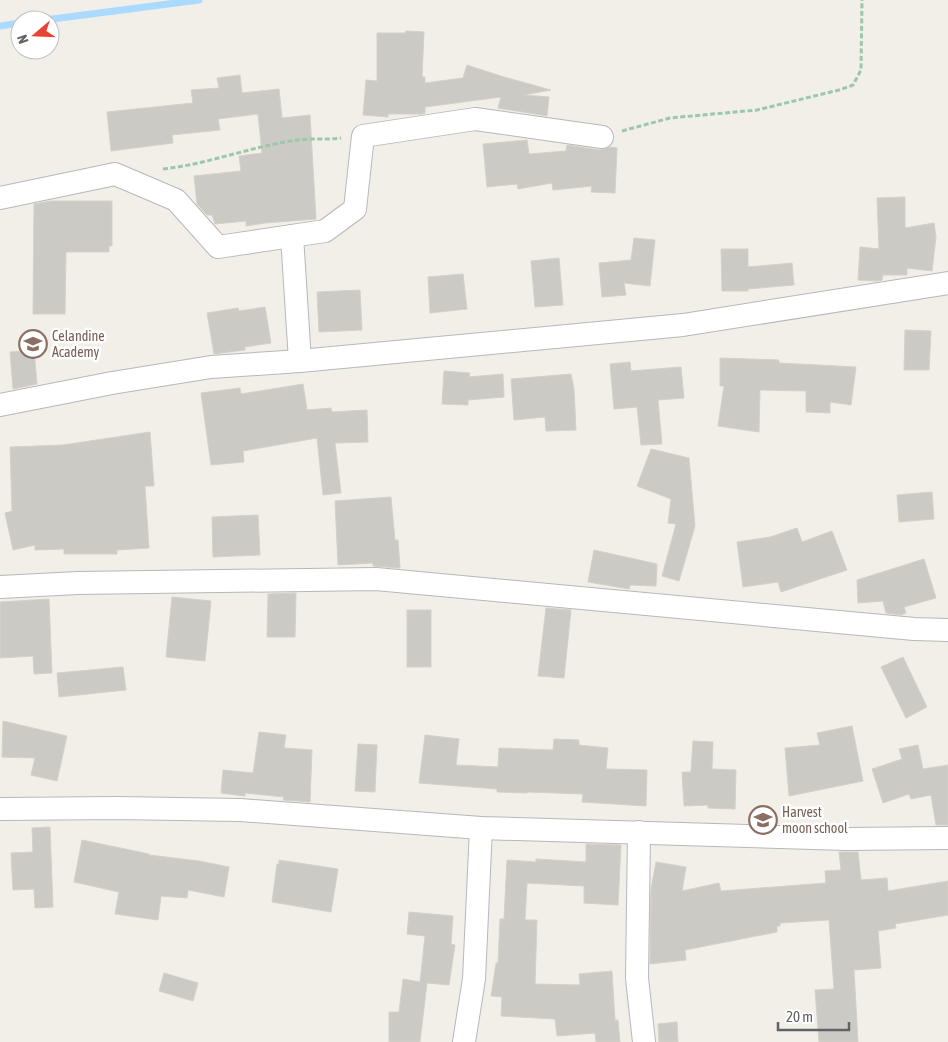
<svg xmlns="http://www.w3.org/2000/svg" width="948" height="1042" font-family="'Asap Condensed',sans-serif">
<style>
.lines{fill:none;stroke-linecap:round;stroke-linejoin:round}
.stream{stroke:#aadaff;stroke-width:7}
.building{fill:#cccac5;stroke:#d6d1c6}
.minor-casing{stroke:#b5b8bc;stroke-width:24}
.path{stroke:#9cc7a9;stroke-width:3;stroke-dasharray:5 2.5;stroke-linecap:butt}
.minor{stroke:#fff;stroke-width:22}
.labels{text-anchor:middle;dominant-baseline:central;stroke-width:5;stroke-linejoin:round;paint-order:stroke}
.education-label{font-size:14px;fill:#785e54;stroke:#fff;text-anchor:start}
</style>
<rect width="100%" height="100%" fill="#f1efe8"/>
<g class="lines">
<g class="stream">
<path d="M45 20 199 0"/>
<path d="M0 26 20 23"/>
</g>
</g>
<g class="building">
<path d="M406 31 424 32 422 77H425V83L463 78 467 65 504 77 551 90 524 95 549 97 547 116 498 108 501 97 425 107V113L423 114H388V117L363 115 366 80 377 81V33H405Z"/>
<path d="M240 75 242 93 279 89 282 118 310 115 316 219 265 223 246 226V221L215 224 212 215H207L197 204 194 176 241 171 239 156 262 153 258 114 218 119 220 130 172 135 173 143 111 151 107 112 193 103 191 90 219 88 217 78Z"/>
<path d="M527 140 529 154 566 151 567 145 600 150 610 147 617 148 615 193 591 192 592 186 553 190 552 183 518 189 517 184 487 187 483 144Z"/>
<path d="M905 197V228L934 223 936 237 932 271 907 268V275H883L882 280 878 281 858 280 860 247 879 249 877 198Z"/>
<path d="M51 201H112V246H109V252H66L65 314H33L34 204Z"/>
<path d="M634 238 655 240 650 286 624 283 626 295 602 297 599 263 631 260Z"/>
<path d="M721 249H748V267L792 263 794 285 748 289V291H722Z"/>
<path d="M559 258 563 305 535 307 531 261Z"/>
<path d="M463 274 467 309 430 313 428 277Z"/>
<path d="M360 290 362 330 319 332 317 292Z"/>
<path d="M265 307 271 343 245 347V350L214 354 207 313 238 308 239 311Z"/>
<path d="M905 330 931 331 929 370H904Z"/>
<path d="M34 350 37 384 13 389 10 352Z"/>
<path d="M720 358 779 360V363L856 367 851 405 830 402V413L806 412V391L760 390 759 432 718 426 724 386H720Z"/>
<path d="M630 362 631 371 681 367 684 398 658 400 662 444 641 445 637 407 614 409 610 364Z"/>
<path d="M444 371 470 373 469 377 503 374 504 397 468 400V405L442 404Z"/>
<path d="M571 374 574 389 576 430 546 431 545 417 514 420 511 379Z"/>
<path d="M303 384 307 410 331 408 332 412 367 410 368 442 335 443 341 493 323 495 317 438 243 451 244 462 211 465 201 393 240 388 241 394Z"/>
<path d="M150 432 154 486H145L149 548 117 550V554H64V549L35 550V545L13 550 5 513 12 511 10 447 63 445Z"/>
<path d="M651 449 689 458 695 526 679 581 662 576 676 524 668 523 671 499 637 486Z"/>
<path d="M932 492 934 519 899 522 897 495Z"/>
<path d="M391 497 395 540H398L400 568 373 566V563L338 565 335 501Z"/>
<path d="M258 515 260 555 213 557 212 517Z"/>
<path d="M797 528 802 542 832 531 847 570 781 592 778 582 743 587 737 542 770 537Z"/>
<path d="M594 550 657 564 656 586 630 585 629 589 588 582Z"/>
<path d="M924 559 936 598 904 607 906 613 901 615 886 613 883 601 858 603 857 580Z"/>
<path d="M296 593 295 637H267L268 594Z"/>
<path d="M172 597 211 601 205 661 166 657Z"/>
<path d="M49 599 52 673 34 674 33 656 0 658V602Z"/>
<path d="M546 608 571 610 564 678 538 676Z"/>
<rect x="407" y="610" width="24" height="57"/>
<path d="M903 657 927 707 906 718 881 667Z"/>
<path d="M123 667 126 690 59 697 57 673Z"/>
<path d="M3 721 67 736 57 781 31 775 35 758 2 757Z"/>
<path d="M852 726 863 781 789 796 785 748 820 745 817 733Z"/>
<path d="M259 732 286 735 284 748 312 750 310 802 283 800 284 797 245 793V796L221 793 223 770 253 773Z"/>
<path d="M425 735 459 739 456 765 498 767 499 748 553 750 554 739 579 740V745L608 748 606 769 647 770 646 806 582 802 583 794 528 792 527 793 497 792V789L419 783Z"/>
<path d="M693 741 713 742 712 769 736 770 735 809 708 808V805L684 806 682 772H691Z"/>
<path d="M358 744 377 745 375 792 355 791Z"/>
<path d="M918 745 923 769 948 765V825H936L931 795 911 799 909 794 883 803 872 769 902 759 899 749Z"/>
<path d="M50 827 53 907 35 908 34 889 13 890 11 853 33 852 32 828Z"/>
<path d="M82 840 149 854V855L199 861 229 867 224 897 188 890 187 898 161 896 158 920 115 914 119 892 74 882Z"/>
<path d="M586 844 621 845 618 905 584 903V886L527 883 525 920H537L535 984 580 985 579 974 612 971 615 1020H618L620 1042H596L595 1033 557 1036 555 1019 501 1016 502 997 491 996 496 963H498L500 919H504L507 860 536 862V859L586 862Z"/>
<path d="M839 852H858L861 880 887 878 888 891 948 881V915L895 924 896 928 878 931 881 968 854 970 858 1042H819L815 990 834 989 829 920 780 923V926H777V932L685 950 686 960 650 964 651 889 656 862 686 867 682 891 719 883 721 891 826 883 825 871 841 870Z"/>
<path d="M279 860 338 869 331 912 272 902 277 864H279Z"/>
<path d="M409 912 453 916 451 944 455 945 449 985 427 983 420 1042H389V1012H399L403 979 420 982 425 936 407 934Z"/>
<path d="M164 973 198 983 193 1001 159 991Z"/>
<path d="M677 1022 678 1042H659L658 1024Z"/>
</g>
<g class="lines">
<defs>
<g id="minor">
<path d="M0 198 115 174 176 200 218 247 325 231 355 209 363 136 475 119 602 137"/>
<path d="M292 236 300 361"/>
<path d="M0 405 112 383 211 367 300 361 683 325 948 283"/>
<path d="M0 587 78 583 376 579 914 629 948 630"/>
<path d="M0 809 117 808 240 810 481 828 847 839 948 838"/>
<path d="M639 832 637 978 644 1042"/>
<path d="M464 1042 474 979 481 828"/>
</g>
</defs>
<use href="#minor" class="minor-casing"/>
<g class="path">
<path d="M622 131 670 118 757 110 839 90 853 85 861 70 862 0"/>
<path d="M163 169C209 164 252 146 298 140 312 138 327 140 341 138"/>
</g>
<use href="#minor" class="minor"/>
</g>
<defs>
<symbol id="school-ring" viewBox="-11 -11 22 22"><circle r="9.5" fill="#fff" stroke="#8d6e63" stroke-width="1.5"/><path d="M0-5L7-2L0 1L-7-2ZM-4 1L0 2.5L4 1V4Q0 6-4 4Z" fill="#8d6e63"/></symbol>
</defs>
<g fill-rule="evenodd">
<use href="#school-ring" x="17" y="328" width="32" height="32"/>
<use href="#school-ring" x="747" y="804" width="32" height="32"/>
</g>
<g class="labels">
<g class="education-label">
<text x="52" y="336">Celandine<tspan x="52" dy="16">Academy</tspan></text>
<text x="782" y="812">Harvest<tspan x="782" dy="16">moon school</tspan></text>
</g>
</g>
<g transform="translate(35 35) rotate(251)"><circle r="24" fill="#ffffff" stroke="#bfc1c3"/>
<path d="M0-4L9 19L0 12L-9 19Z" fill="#ea4335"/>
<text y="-8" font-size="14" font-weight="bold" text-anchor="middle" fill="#5f6368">N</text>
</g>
<path d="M778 1022v8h71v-8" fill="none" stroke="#5f6368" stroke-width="2.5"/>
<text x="786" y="1022" font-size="15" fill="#5f6368" stroke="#ffffff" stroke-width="4" paint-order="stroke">20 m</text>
</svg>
